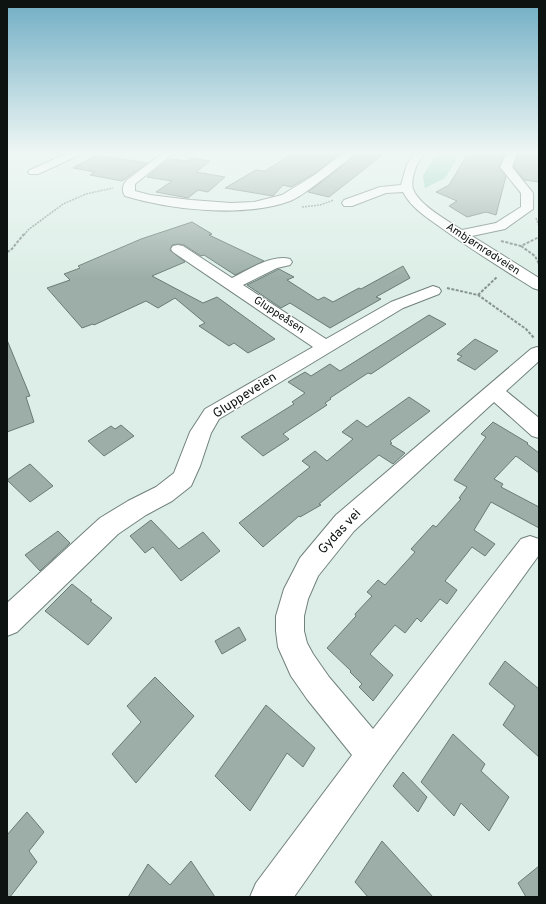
<svg xmlns="http://www.w3.org/2000/svg" width="546" height="904" font-family="Overpass,sans-serif">
<style>
.green{fill:#90d2bd}
.building{fill:#9daea8;stroke:#6a7b75}
.lines{fill:none;stroke-linecap:round;stroke-linejoin:round}
.minor-casing{stroke:#71817b;stroke-width:2}
.path-far1{stroke:#86938f;stroke-width:1.5;stroke-dasharray:2 1;stroke-linecap:butt}
.path{stroke:#86938f;stroke-width:2;stroke-dasharray:3 1.5;stroke-linecap:butt}
.minor{fill:#fff;fill-rule:evenodd}
.labels{text-anchor:middle;dominant-baseline:central;stroke-width:3;stroke-linejoin:round;paint-order:stroke}
.far-street-label{font-size:11px;fill:#0d1311;stroke:#fff}
.street-label{font-size:13px;fill:#0d1311;stroke:#fff}
</style>
<rect width="100%" height="100%" fill="#dceee7"/>
<path class="green" d="M437 152H461L445 178 425 188 423 176Z"/>
<g class="building">
<path d="M295 152H342L315 173 291 187 283 185 273 196 225 188 256 170 265 171Z"/>
<path d="M356 152H386L329 197 308 192 348 162Z"/>
<path d="M469 152H506L499 166 506 176 496 215 486 212 467 217 449 206 457 201 436 192 449 185Z"/>
<path d="M519 152H539V182L524 180 514 167Z"/>
<path d="M97 155 147 163 122 181 90 175 95 172 73 168Z"/>
<path d="M191 158 210 161 196 172 225 177 208 192 198 190 188 198 156 192 172 181 147 177 170 159 187 161Z"/>
<path d="M192 222 212 234 209 235 264 261 235 275 204 255 201 256 184 245 178 244 172 245 170 250 185 262 152 276 203 303 217 297 275 339 248 353 234 343 229 346 199 326 205 323 175 298 158 308 146 301 94 325 93 324 82 328 47 288 70 280 64 274 80 268 78 266 141 239Z"/>
<path d="M403 266 410 278 376 297 381 299 330 328 290 303 281 308 247 285 279 269 294 277 287 280 318 300 324 297 333 302 359 288 361 289Z"/>
<path d="M429 315 446 324 371 374 368 373 330 398 331 399 325 403 327 405 283 434 289 439 263 456 241 437 294 404 292 402 305 393 288 382 305 372 311 376 330 364 340 371Z"/>
<path d="M475 339 498 351 475 370 457 360 462 356 457 354Z"/>
<path d="M7 340 30 396 26 397 34 422 7 432Z"/>
<path d="M409 397 430 411 390 441 392 443 390 444 405 453 393 464 379 455 319 504 321 505 300 517 299 516 263 547 239 523 310 467 302 461 315 451 327 461 353 439 342 432 357 420 367 427Z"/>
<path d="M493 422 528 443 527 444 539 453V473L516 456 494 479 503 484 501 487 539 507V528L491 502 474 530 495 544 485 556 472 547 445 581 457 590 447 604 440 599 421 622 417 618 405 633 395 625 370 654 393 675 373 701 359 687 362 684 350 672 351 671 327 648 356 616 355 614 372 596 367 592 378 580 385 585 415 552 411 549 433 525 436 527 461 499 459 498 467 487 454 480 486 437 481 434Z"/>
<path d="M121 425 134 436 104 456 88 441 111 426 115 429Z"/>
<path d="M30 464 53 486 30 502 7 480Z"/>
<path d="M151 520 179 549 203 532 220 551 181 581 153 547 145 553 130 536Z"/>
<path d="M58 531 70 543 40 571 25 555Z"/>
<path d="M72 584 92 600 90 601 112 618 88 645 45 611Z"/>
<path d="M239 627 246 640 222 654 215 641Z"/>
<path d="M505 661 539 689V757L503 725 515 706 489 684Z"/>
<path d="M155 677 194 716 136 783 112 754 141 722 127 706Z"/>
<path d="M266 705 315 748 303 767 287 753 250 811 215 776Z"/>
<path d="M453 734 485 764 481 771 509 797 489 831 461 803 454 816 421 782Z"/>
<path d="M403 772 427 797 418 812 393 786Z"/>
<path d="M27 812 44 832 29 851 37 862 10 897H7V835Z"/>
<path d="M382 841 433 897H368L355 882Z"/>
<path d="M191 861 215 897H128L148 864 170 885Z"/>
<path d="M539 866V897H526L518 883Z"/>
</g>
<g class="lines">
<defs>
<g id="minor">
<path d="M70 152H83L82 154 38 174H30L28 172 30 170Z"/>
<path d="M164 152H175L135 184V191L150 195 191 200 231 203 254 202 282 195 316 174 344 152H355C349 160 338 167 330 174 320 181 301 197 290 201 244 218 171 210 125 196 121 190 123 184 127 180Z"/>
<path d="M416 152H426C423 156 419 160 417 165 414 171 411 182 413 189 419 205 448 221 462 230L496 223 521 207V193L500 167 508 152H518L512 167 533 193V209L505 229 472 236 539 278V290L533 288C503 269 472 250 443 229 428 218 412 209 403 192L386 193 352 206H344L342 203 344 200 380 187 401 185 407 164Z"/>
<path d="M178 245 183 246 232 278C248 270 272 254 290 259L292 262 290 265 277 268 243 285 326 339 391 302 433 286 439 288 441 291 439 294 403 308 219 419 211 433 200 466 191 486 172 501 146 515 118 534 17 632 7 636V603L100 518 128 501 156 487 174 473 190 432 205 409 313 347 173 252 171 249 173 246Z"/>
<path d="M537 347 539 348V361L506 391 539 418V438L532 436 494 402 354 531 318 576 308 599 304 616V631L307 643 313 654 329 677 373 729 521 539 530 536 539 539V555L385 767 294 897H250L256 883 352 755 307 699 291 676 278 647 276 631V616L284 589 300 558 336 515 531 349Z"/>
</g>
</defs>
<use href="#minor" class="minor-casing"/>
<g class="path-far1">
<path d="M302 207 320 205 334 200"/>
<path d="M536 218 539 226"/>
<path d="M24 235 28 230 63 204 86 194 113 188"/>
</g>
<g class="path">
<path d="M501 241 521 246 539 237V235"/>
<path d="M521 246 535 256 539 264"/>
<path d="M7 252 11 250 24 234"/>
<path d="M447 288 478 295 526 329 534 338"/>
<path d="M478 295 497 277"/>
</g>
<use href="#minor" class="minor"/>
</g>
<linearGradient id="sky" x2="0" y2="1"><stop stop-color="#71aec5"/><stop offset="0.55" stop-color="#eff7f4"/><stop offset="1" stop-color="#eff7f4" stop-opacity="0"/></linearGradient>
<rect width="546" height="278" fill="url(#sky)"/>
<g class="labels">
<g class="far-street-label">
<text transform="translate(483 249) rotate(33)">Ambjørnrødveien</text>
<text transform="translate(279 315) rotate(33)">Gluppeåsen</text>
</g>
<g class="street-label">
<text transform="translate(245 396) rotate(-33)">Gluppeveien</text>
<text transform="translate(340 532) rotate(-47)">Gydas vei</text>
</g>
</g>
<rect width="546" height="904" fill="none" stroke="#0d1311" stroke-width="16"/>
</svg>
